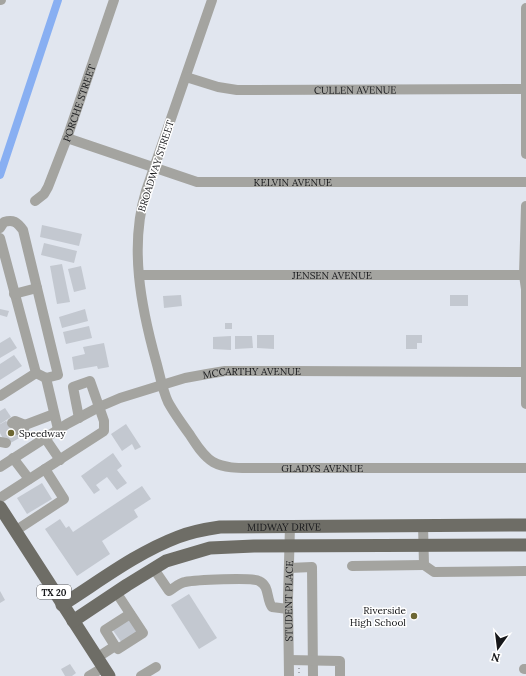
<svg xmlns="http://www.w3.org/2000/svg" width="526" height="676" font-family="Lora,serif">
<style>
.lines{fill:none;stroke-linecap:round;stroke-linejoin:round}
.canal{stroke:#88aff2;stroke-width:8}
.building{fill:#c3c8d0}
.minor-tunnel{stroke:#c3c7cf;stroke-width:10;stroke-dasharray:10 5;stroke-linecap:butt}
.path{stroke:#92959c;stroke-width:1.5;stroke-dasharray:1 3;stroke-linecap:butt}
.minor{stroke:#a4a4a0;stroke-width:10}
.major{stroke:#6e6d66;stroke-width:13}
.poi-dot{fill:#6d6733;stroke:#fff;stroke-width:1.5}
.labels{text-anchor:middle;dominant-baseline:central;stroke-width:3;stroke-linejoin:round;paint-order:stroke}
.shield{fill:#fff;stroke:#5c5d5f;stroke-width:1}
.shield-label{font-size:9px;font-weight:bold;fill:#16171a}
.street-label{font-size:10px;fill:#16171a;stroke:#fff}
.poi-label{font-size:10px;fill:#16171a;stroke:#fff;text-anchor:start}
</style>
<rect width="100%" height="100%" fill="#e1e6ef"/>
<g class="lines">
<path class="canal" d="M0 175 58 0"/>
</g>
<g class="building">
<path d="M42 225 82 234 79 246 40 237Z"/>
<path d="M44 243 77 251 74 263 41 255Z"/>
<path d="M62 264 70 302 57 304 50 266Z"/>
<path d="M81 266 86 289 74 292 68 269Z"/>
<path d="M181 295 182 306 164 308 163 296Z"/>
<rect x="450" y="295" width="18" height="11"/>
<path d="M0 309 9 311 7 317 0 315Z"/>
<path d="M85 309 88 321 62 328 59 317Z"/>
<rect x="225" y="323" width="7" height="6"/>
<path d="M89 326 92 338 66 344 63 332Z"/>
<path d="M257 335H274V349L257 348Z"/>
<path d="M406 335H422V343H417V349H406Z"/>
<path d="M231 336V350L213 349V337Z"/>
<path d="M235 336H252L253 348 235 349Z"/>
<path d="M10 337 17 348 0 358V343Z"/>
<path d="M104 343 109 367 98 369 97 366 74 370 72 357 85 354 83 347Z"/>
<path d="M14 355 22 366 0 380V364Z"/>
<path d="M5 408 11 417 0 424V411Z"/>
<path d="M11 421 21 437 7 445 0 433V428Z"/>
<path d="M126 424 141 447 135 450 132 444 122 451 111 434Z"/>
<path d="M113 453 122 466 117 470 127 483 117 490 107 477 96 485 100 490 94 494 81 476Z"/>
<path d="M42 483 52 499 27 514 17 498Z"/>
<path d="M142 486 151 499 134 510 138 517 102 541 110 554 77 576 45 529 60 519 66 528 69 526 73 532Z"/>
<path d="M0 591 5 600 0 603Z"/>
<path d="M189 594 217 638 199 649 171 605Z"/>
<path d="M129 619 138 633 122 643 112 629Z"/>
<path d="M70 664 76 673 72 676H65L61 669Z"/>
</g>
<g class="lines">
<g class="minor-tunnel">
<path d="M0 430 12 423"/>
<path d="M3 438 17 430"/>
</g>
<path class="path" d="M299 668V676"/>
<g class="minor">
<path d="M0 0H1"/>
<path id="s1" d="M212 0 146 191C129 246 141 307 156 361 160 375 162 389 168 402 174 413 182 424 190 435 196 444 203 456 213 462 226 469 241 468 255 468H526"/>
<path d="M526 8V154"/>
<path id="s2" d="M186 77 218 87 237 90 526 89"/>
<path id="s3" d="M67 138 197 182H526"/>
<path id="s4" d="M35 201 44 194 48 187 67 138 114 0"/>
<path d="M526 206 524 275 526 289V404"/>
<path d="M0 228 4 222C13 219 17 222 23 230L58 375 46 378 36 373 0 238"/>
<path id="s5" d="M139 275H526"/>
<path d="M14 294 37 288"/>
<path d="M46 378 58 429"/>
<path d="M0 396 36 373"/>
<path d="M12 423 15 421 25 425 24 429"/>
<path d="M17 430 25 425 54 414"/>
<path d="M45 438 60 460"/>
<path d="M0 442 6 443"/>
<path d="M13 458 29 479"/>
<path id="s6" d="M0 467 67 424 99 407 120 398 162 385 185 378 207 374 225 371H290L526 372"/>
<path d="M45 469 104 431V421L90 381 73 387 79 418"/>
<path d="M0 498 45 469 64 499 15 531"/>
<path d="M423 525 424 565 434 572 526 571"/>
<path d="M352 566 424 565"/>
<path d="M289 568 312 567 313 676"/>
<path d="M154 569 169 591C174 588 179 583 185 582 195 580 252 577 259 581 270 586 266 599 272 607L288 609"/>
<path d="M115 646 118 649 143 633 116 592"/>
<path d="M98 657 115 646 105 630 130 614"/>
<path d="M289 660 340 661V676"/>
<path d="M524 669H526"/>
<path d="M89 676 104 667"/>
<path d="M141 676 156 667"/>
<path id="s7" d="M289 676 288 599 290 526"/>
</g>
<g class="major">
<path d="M0 507 109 676"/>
<path id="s8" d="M62 605C100 581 136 553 178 537 191 532 206 529 220 527L526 525"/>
<path d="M73 621 127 585 166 561 210 548 254 546 526 545"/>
</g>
</g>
<g class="poi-dot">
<circle cx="11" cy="433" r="4"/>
<circle cx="414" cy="616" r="4"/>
</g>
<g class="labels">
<rect class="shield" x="37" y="585" width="34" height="14" rx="3"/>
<g class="shield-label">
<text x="54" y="592">TX 20</text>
</g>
<g class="street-label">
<text stroke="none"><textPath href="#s2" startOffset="171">CULLEN AVENUE</textPath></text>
<text stroke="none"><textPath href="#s4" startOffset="109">PORCHE STREET</textPath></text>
<text transform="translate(156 166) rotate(-72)">BROADWAY STREET</text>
<text stroke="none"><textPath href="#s3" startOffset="233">KELVIN AVENUE</textPath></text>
<text stroke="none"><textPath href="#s5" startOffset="193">JENSEN AVENUE</textPath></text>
<text stroke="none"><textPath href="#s6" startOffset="274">MCCARTHY AVENUE</textPath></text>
<text stroke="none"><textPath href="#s1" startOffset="603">GLADYS AVENUE</textPath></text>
<text stroke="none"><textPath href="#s8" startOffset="242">MIDWAY DRIVE</textPath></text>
<text stroke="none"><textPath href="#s7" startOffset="75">STUDENT PLACE</textPath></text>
</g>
<g class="poi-label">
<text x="19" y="433">Speedway</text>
<text x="406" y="610" text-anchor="end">Riverside<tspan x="406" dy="12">High School</tspan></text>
</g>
</g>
<g transform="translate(498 648) rotate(194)" stroke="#ffffff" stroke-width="3" paint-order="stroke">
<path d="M0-3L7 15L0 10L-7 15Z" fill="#16171a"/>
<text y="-6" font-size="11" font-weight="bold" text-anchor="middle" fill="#16171a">N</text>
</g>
</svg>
